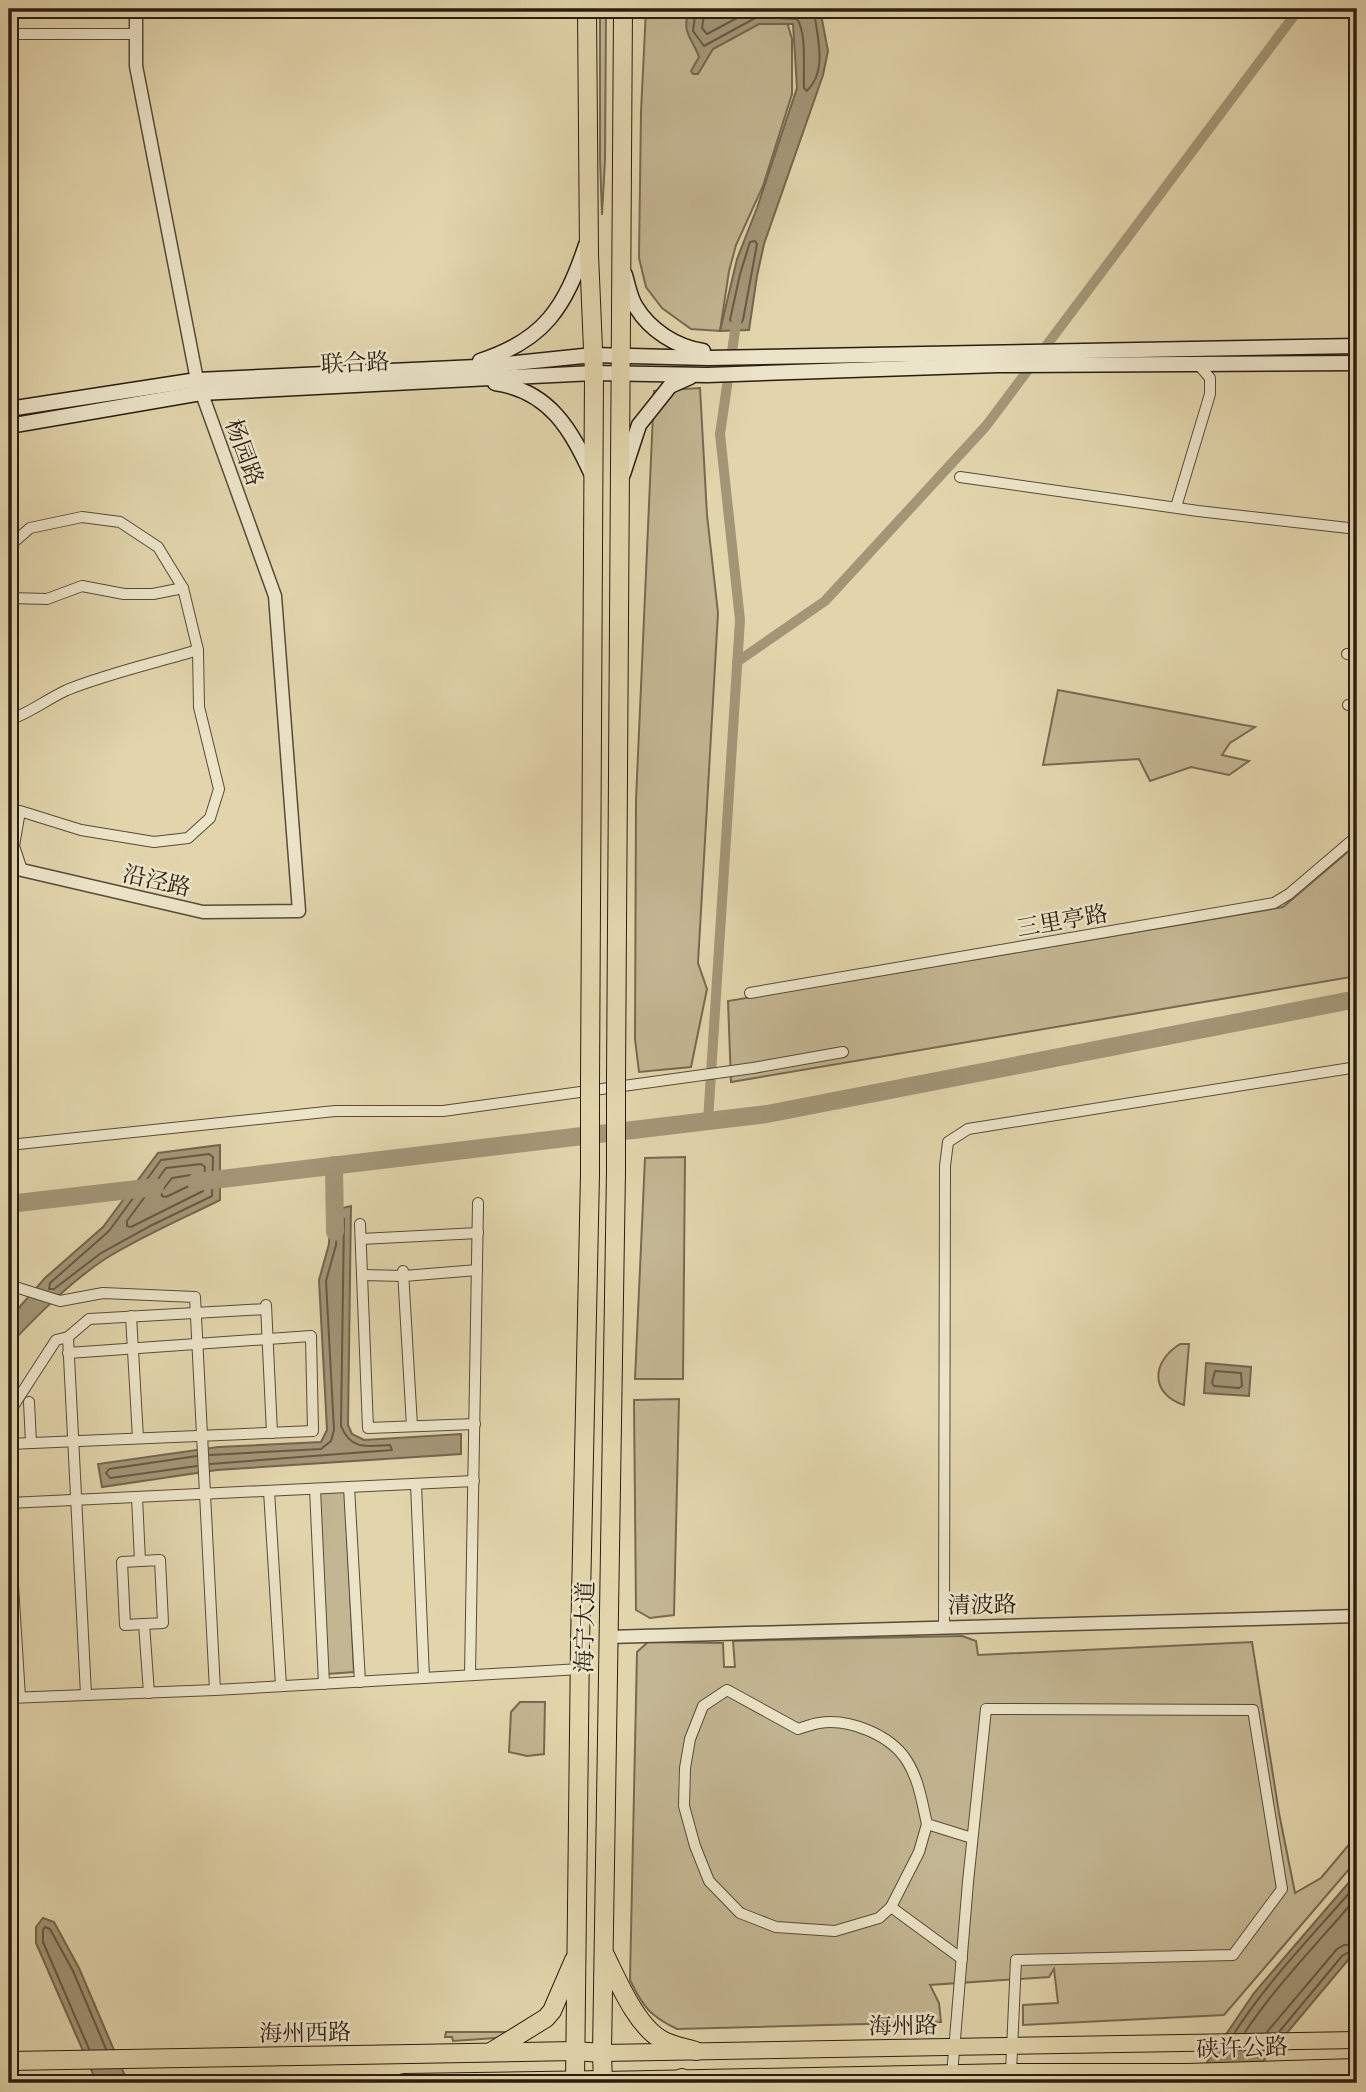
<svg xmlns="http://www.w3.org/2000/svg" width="1366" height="2092" font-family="'Gentium Book Plus','Noto Serif SC',serif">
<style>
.green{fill:#c3b692;stroke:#766a52;stroke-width:2}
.water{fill:#a39677;stroke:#73664e;stroke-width:2}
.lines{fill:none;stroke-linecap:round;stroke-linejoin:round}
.shore{stroke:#665a44;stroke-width:2}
.canal{stroke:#a39677;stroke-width:10}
.river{stroke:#a39677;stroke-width:18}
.minor-casing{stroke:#584b38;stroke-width:12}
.tertiary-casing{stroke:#584b38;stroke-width:15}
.secondary-casing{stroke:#2a1d11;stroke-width:17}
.primary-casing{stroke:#2a1d11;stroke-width:18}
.trunk-casing{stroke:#2a1d11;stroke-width:20}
.minor{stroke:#ece4c9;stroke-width:10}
.tertiary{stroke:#ece4c9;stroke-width:12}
.secondary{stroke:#ece4c9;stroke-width:14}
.primary{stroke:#e2d5ac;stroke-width:16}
.trunk{stroke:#e2d5ac;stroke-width:18}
.trunk-bridge-casing{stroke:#2a1d11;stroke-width:20;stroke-linecap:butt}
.trunk-bridge{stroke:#e2d5ac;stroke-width:18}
.labels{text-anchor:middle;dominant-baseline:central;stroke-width:5;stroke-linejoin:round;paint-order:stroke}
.street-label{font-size:23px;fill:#2a1d11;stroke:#ece4c9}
</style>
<rect width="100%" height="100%" fill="#e2d5ac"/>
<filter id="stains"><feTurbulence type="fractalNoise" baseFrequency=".00286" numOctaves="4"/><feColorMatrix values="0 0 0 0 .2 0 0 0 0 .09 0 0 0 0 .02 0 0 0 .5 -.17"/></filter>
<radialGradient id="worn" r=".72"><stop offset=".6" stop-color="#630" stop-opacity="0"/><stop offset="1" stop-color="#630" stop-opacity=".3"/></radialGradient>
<g class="green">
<path d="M600 9H606L605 160 602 215 600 159Z"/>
<path d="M646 9H783L792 39V94L763 186 736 245 729 271 720 331 691 329 662 308 646 287 639 258 641 112Z"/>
<path d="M700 388 707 515 718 613 698 963 707 989 691 1067 639 1072 635 1039 636 800 654 391Z"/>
<path d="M1058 690 1255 727 1230 743 1222 755 1249 761 1229 775 1191 767 1150 781 1139 759 1043 765Z"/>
<path d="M1357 844V976L731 1082 728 1001 1283 907Z"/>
<path d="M685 1157 683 1379H635L645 1158Z"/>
<path d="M1180 1344H1189L1184 1405C1150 1394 1151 1362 1180 1344Z"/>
<path d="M679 1399 674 1615 650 1618 636 1610 634 1400Z"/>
<path d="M318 1492H345L354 1672 327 1674Z"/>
<path d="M962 1636 976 1641 978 1655 1252 1642 1279 1813 1295 1893 1321 1878 1357 1835V1860L1224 2015 1023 2025V2005L1058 2003 1054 1969 1049 1977 930 1985 939 2003 941 2022 677 2029C650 2016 643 2007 630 1980L637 1652 648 1642 723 1643 724 1667H735L733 1641Z"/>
<path d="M520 1702H545L544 1754 527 1756 509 1752 511 1712Z"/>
<path d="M446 2032H510V2037L453 2041 452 2037H445Z"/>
</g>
<g class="water">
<path d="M690 9H820L828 51 823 75 764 244 757 276 749 330 720 331 737 259 757 208 797 88 793 24H759L713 49 698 74H693L691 71 699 57C692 37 680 32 690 9Z"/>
<path d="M220 1145V1200C182 1219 142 1236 105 1259 69 1283 39 1314 9 1345V1319L45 1278 103 1227 158 1153Z"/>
<path d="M351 1206 348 1425 352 1434 364 1440 461 1434V1454L217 1470 102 1487 98 1464 218 1447 321 1442 327 1430 319 1280 329 1244 330 1211Z"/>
<path d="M1206 1363 1251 1367 1249 1396 1204 1393Z"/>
<path d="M1357 1873V1960H1348L1245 2083H1193L1254 1993Z"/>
<path d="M43 1918 54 1922 79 1968 128 2083H97L36 1943V1927Z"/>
</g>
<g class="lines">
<g class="shore">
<path d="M696 9 693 31 704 46 757 17 797 19C807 33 803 70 804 88L807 91C829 69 816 35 814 9"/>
<path d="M705 9 702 28 707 34 754 9"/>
<path d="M755 241 757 244 743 320 741 323H733L730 320 740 274 750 242Z"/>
<path d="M209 1154 213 1157 212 1196 148 1227 101 1253 54 1289H49L50 1283 109 1231 161 1160Z"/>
<path d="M201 1164 205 1167 203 1191 131 1227 127 1226V1221L166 1168Z"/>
<path d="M191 1175 194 1178 193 1184 166 1197 162 1196 161 1192 172 1178Z"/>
<path d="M1215 1371 1241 1373 1242 1386 1239 1388 1214 1386 1212 1383Z"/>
<path d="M210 1455 321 1449 331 1441 334 1430 326 1281 336 1245 337 1218 342 1216 344 1219 341 1426C351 1451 368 1446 390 1445L392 1450 210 1464"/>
<path d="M197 1456 109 1469 106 1473 110 1478 197 1466"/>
<path d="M1235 2032C1270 1978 1315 1933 1357 1884"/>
<path d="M1245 2032C1278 1983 1319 1942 1357 1897"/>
<path d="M1267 2032 1337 1949 1344 1945 1357 1944"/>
<path d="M1279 2032 1342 1956 1347 1953H1357"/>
<path d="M89 2049 43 1942V1930L45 1927 50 1929 73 1971 106 2049"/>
</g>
<g class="canal">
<path d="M737 662 825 601 986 426 1299 9"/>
<path d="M708 1121 740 620 720 434 737 317"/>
</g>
<g class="river">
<path d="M334 1165 335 1232"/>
<path d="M196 1182 767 1114 1357 999"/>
<path d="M9 1204 155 1187"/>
</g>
<defs>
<g id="minor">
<path d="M9 34H136"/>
<path d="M960 477 1198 511 1357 529"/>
<path d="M1176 507 1210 394V378L1197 363"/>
<path d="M9 540 14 542 30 528 82 517 120 522 158 547 183 588"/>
<path d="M9 598 47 599 82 586 124 594H153L183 588 198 650 199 707 219 789 210 818 188 838 154 842 81 830 20 811 14 846 22 870"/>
<path d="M1347 654 1357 655"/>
<path d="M1348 705 1357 706"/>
<path d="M9 720C30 713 47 699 67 690 109 673 155 663 198 650"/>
<path d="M750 993 1274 903 1289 894 1357 836"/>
<path d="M9 1145 335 1111H443L753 1068 843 1052"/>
<path d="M360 1224 368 1428 475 1424"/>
<path d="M361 1239 478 1233"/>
<path d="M403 1271 412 1426"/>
<path d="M362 1275 404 1276 477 1270"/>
<path d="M9 1285 60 1301 103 1293 195 1297 215 1690"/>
<path d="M266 1305 272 1433"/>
<path d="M131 1316 138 1438"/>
<path d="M68 1337 86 1695"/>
<path d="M29 1402 31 1443"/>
<path d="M9 1417 10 1411 56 1340 68 1337 89 1319 266 1309"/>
<path d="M9 1444 313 1431 311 1336 68 1353"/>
<path d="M416 1484 424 1678"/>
<path d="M349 1487 360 1682"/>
<path d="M315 1489 324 1684"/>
<path d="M269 1491 281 1686"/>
<path d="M137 1497 140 1561"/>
<path d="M9 1503 474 1481"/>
<path d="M9 1522 20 1697"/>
<path d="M160 1560 163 1623 125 1625 122 1562Z"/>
<path d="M144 1624 149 1693"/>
<path d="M944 1626 945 1166 948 1142 968 1129 1357 1067"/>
<path d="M470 1675 478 1203"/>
<path d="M9 1698 215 1690 580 1669"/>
<path d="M891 1907 919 1852 927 1824"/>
<path d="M962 1959 891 1907 879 1918 835 1931 776 1927 740 1913 709 1881 695 1846 684 1806 685 1768 690 1739 703 1706 727 1690 798 1729C805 1727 812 1724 819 1723 849 1718 891 1735 907 1761 919 1780 922 1802 927 1824L972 1838"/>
<path d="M952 2075 968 1882 986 1709 1253 1710 1282 1889 1233 1955 1016 1960 1011 2072"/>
</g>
<g id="tertiary">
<path d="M9 867 203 912 299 911 275 596 197 380 136 66V9"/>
<path d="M608 1637 1357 1616"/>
</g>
<g id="secondary">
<path d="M625 275C628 285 630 298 636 307 650 330 676 347 703 351"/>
<path d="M480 361C545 340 565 307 586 245"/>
<path d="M495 383C550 391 571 430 592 475"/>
<path d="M9 409 197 380 477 367 593 355 708 358 1357 346"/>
<path d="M9 426 201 393 471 379 594 373 707 375 998 365 1357 363"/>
<path d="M623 474 639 425 670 386 690 377"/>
</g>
<g id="primary">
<path d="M602 2053 1357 2040"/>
<path d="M603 2080 1011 2072H1186L1357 2067"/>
</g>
<g id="trunk">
<path d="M587 9 589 254 594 373 590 1082"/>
<path d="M616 1080 623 9"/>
<path d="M605 1955C618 1981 637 2028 664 2041 674 2046 686 2048 696 2051"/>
<path d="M491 2052 546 2018 552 2011 574 1960"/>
<path d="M9 2061 575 2051 602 2053"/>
<path d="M404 2083 603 2080"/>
<path d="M575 2083 580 1644 590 1174"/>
<path d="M603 2083 602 2053 616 1171"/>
<path d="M671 2083 682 2078"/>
</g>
</defs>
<use href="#minor" class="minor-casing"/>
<use href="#tertiary" class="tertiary-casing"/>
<use href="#secondary" class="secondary-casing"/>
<use href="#primary" class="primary-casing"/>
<use href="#trunk" class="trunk-casing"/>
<use href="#minor" class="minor"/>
<use href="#tertiary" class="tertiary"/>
<use href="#secondary" class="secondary"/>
<use href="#primary" class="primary"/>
<use href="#trunk" class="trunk"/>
<defs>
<g id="trunk-bridge">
<path d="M616 1171V1080"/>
<path d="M590 1174V1082"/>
</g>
</defs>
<use href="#trunk-bridge" class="trunk-bridge-casing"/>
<use href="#trunk-bridge" class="trunk-bridge"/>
</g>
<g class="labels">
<g class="street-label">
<text transform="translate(355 362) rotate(-3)">联合路</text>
<text transform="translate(245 452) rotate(70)">杨园路</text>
<text transform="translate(157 880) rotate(13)">沿泾路</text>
<text transform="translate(1062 920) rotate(-10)">三里亭路</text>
<text transform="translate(982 1604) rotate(-1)">清波路</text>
<text transform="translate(584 1627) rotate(-89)">海宁大道</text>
<text transform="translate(903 2025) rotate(-1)">海州路</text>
<text transform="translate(305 2032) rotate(-1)">海州西路</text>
<text transform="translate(1242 2047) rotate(-2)">硖许公路</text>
</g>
</g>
<rect width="1366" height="2092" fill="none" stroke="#e2d5ac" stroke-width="35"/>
<rect x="10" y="10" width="1345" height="2071" fill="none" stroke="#2a1d11" stroke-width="3.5"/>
<rect x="18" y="18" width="1331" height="2057" fill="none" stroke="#2a1d11" stroke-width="2"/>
<rect width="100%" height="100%" filter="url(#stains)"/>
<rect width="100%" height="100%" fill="url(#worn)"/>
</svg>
